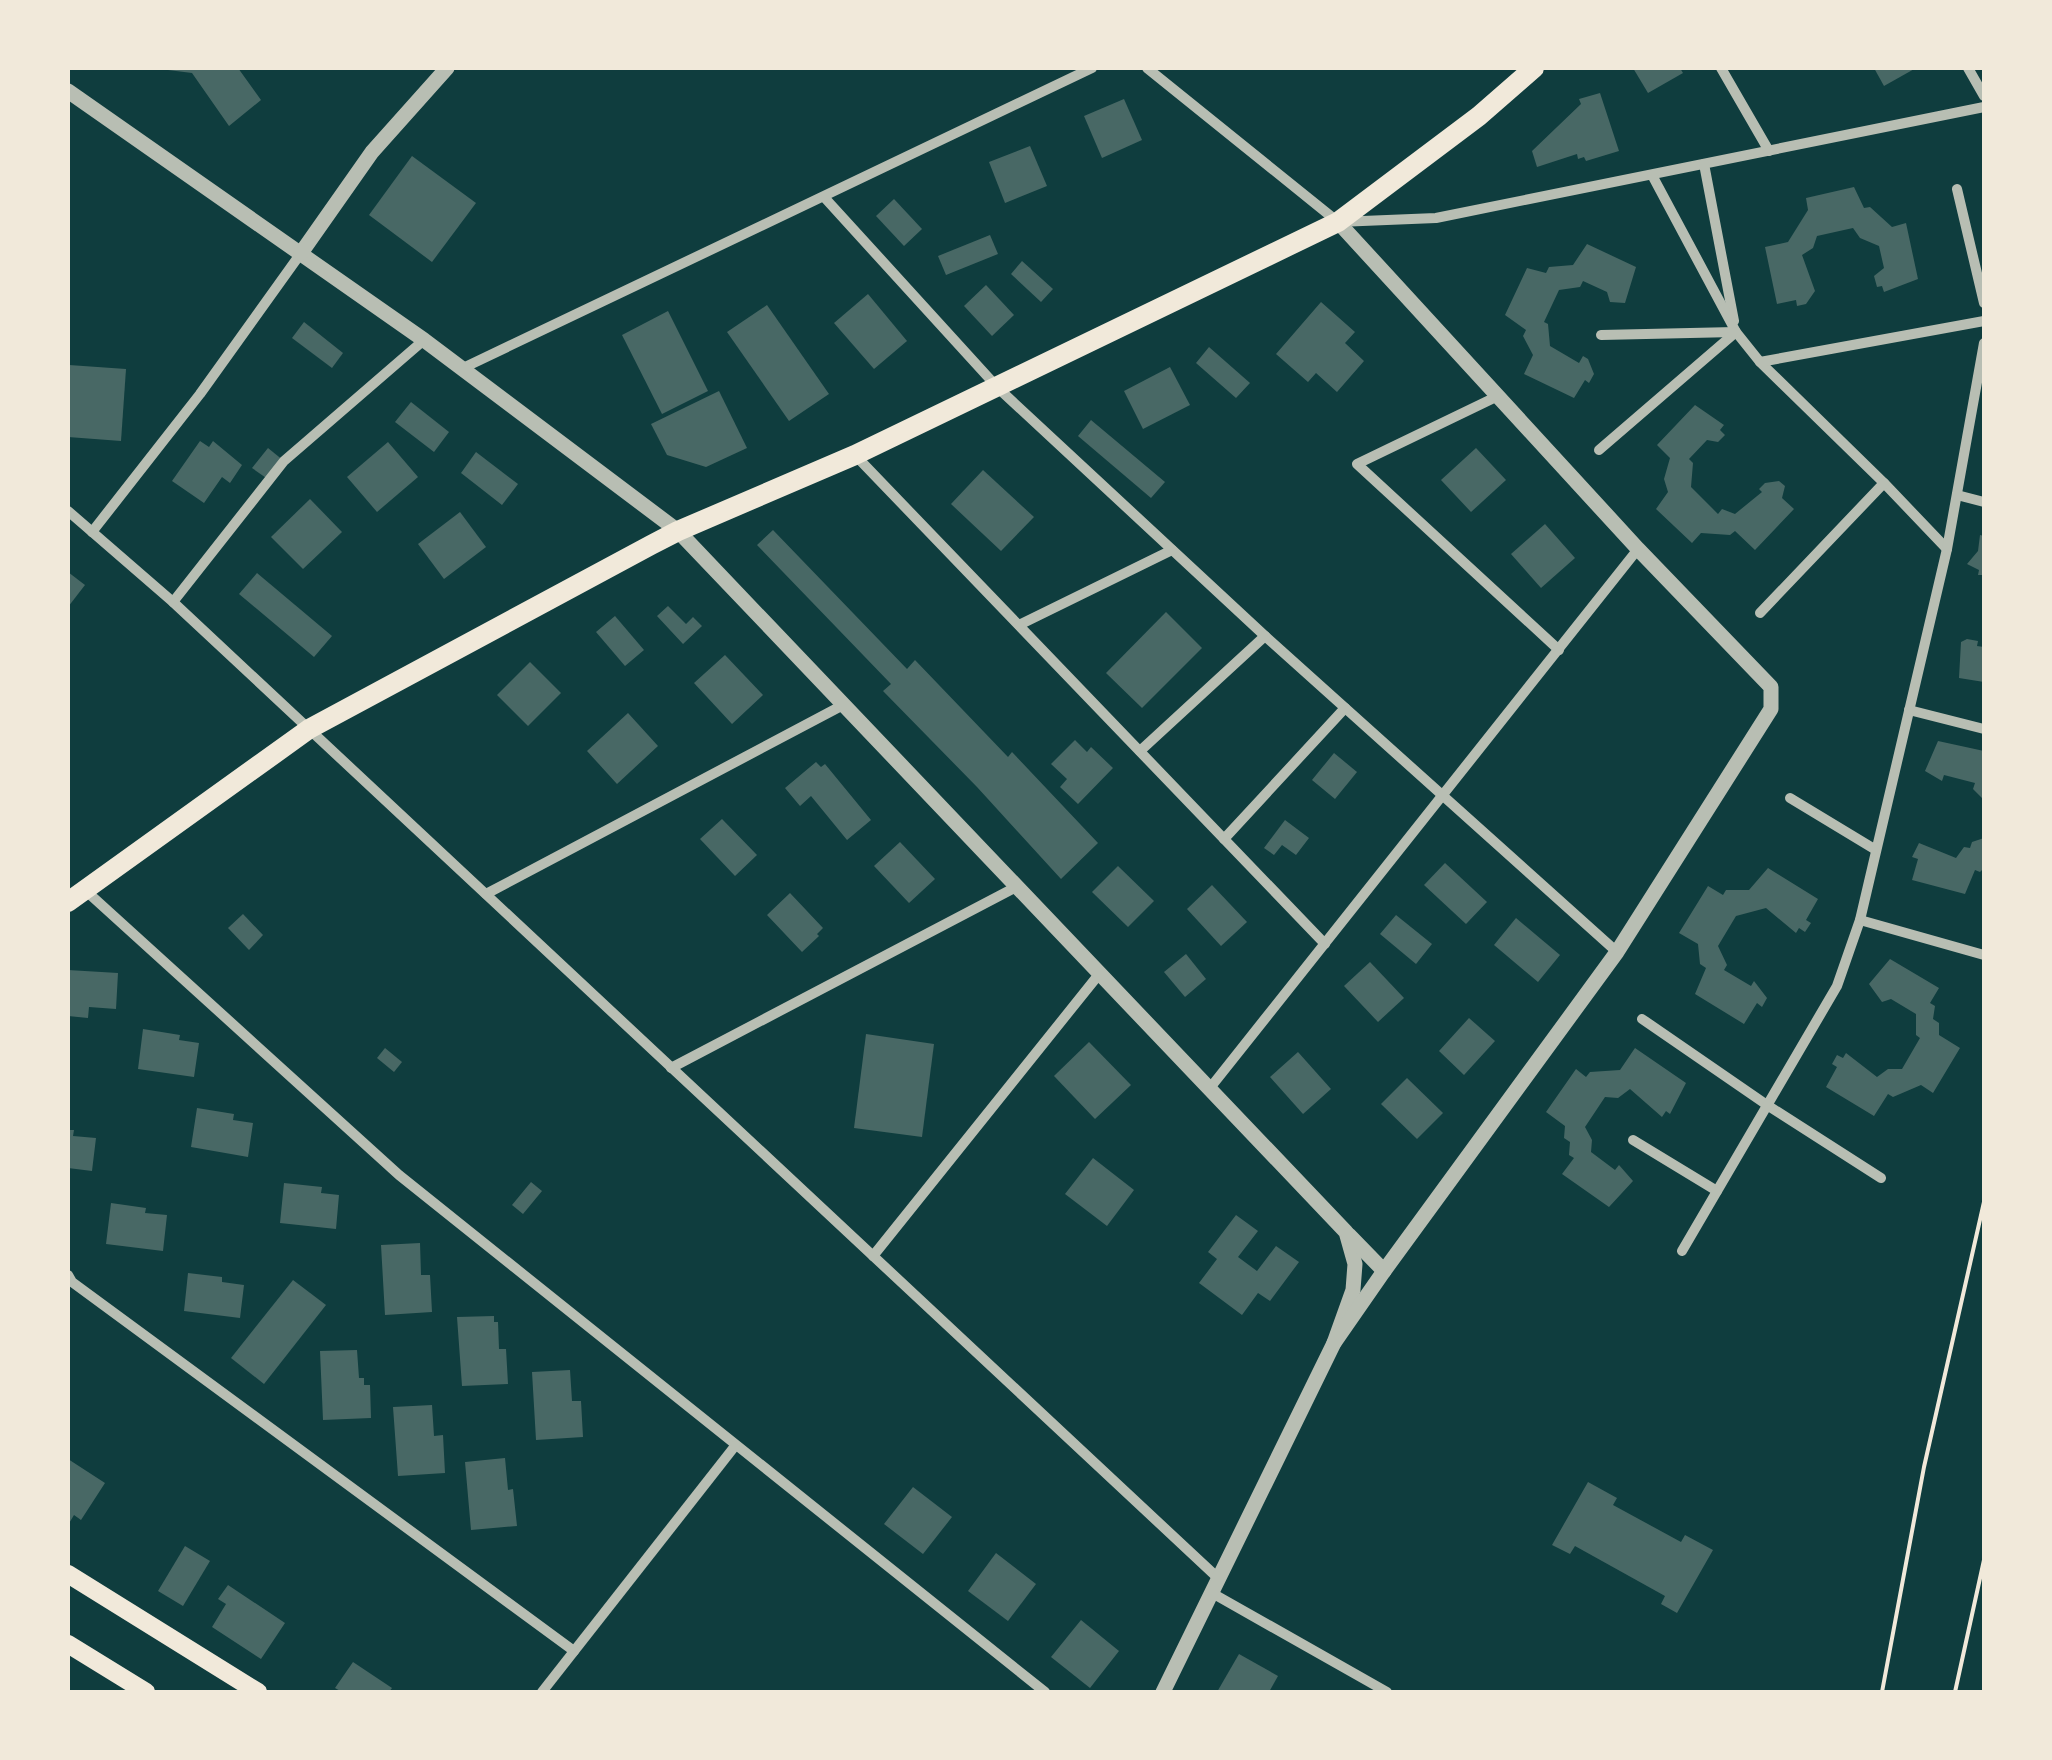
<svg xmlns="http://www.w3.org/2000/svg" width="2052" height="1760" font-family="'DM Sans',sans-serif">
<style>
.building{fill:#486865}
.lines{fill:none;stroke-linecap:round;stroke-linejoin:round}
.path{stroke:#f1e9da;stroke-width:4}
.minor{stroke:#b8beb3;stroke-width:10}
.tertiary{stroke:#b8beb3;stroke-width:15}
.secondary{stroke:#f1e9da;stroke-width:18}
.primary{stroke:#f1e9da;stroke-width:20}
</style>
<rect width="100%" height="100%" fill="#0f3d3e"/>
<g class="building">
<path d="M168 68H238L261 100 229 126 192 73 168 70Z"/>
<path d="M1633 68H1680L1683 73 1648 93Z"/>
<path d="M1874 68H1916L1884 86Z"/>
<path d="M1600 93 1619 151 1586 161 1584 157 1578 159 1577 154 1537 167 1532 151 1581 104 1579 99Z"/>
<path d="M1124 99 1142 140 1102 158 1084 116Z"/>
<path d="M1030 146 1047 186 1005 203 989 162Z"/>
<path d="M412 156 476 203 432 262 369 215Z"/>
<path d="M1854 187 1864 208 1870 207 1892 227 1906 223 1918 279 1884 292 1882 286 1877 287 1874 276 1884 268 1879 246 1860 238 1853 228 1817 236 1813 248 1802 255 1815 291 1806 304 1797 306 1796 300 1777 304 1765 247 1788 242 1808 210 1806 198Z"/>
<path d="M894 199 922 229 904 246 876 216Z"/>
<path d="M990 235 998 254 946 275 938 256Z"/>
<path d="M1587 244 1636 267 1625 303 1610 302 1607 292 1583 281 1580 287 1559 290 1544 322 1548 324 1550 346 1579 363 1583 356 1588 359 1594 374 1589 383 1585 380 1574 398 1524 374 1533 355 1523 336 1526 330 1505 315 1527 268 1546 273 1549 267 1573 265Z"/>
<path d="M1022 261 1053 289 1041 302 1011 274Z"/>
<path d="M986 285 1014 315 992 336 964 306Z"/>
<path d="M868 294 907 341 874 369 834 323Z"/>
<path d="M1321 302 1355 332 1345 343 1364 361 1337 392 1316 373 1308 382 1276 354Z"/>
<path d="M767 305 829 394 789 421 727 332Z"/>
<path d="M668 311 708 391 662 414 622 335Z"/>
<path d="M304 322 343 353 332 368 292 338Z"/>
<path d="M1209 347 1250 383 1236 398 1196 363Z"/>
<path d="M69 365 126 369 121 441 68 437Z"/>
<path d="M1170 367 1190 405 1143 429 1124 391Z"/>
<path d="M719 391 747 448 706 467 667 455 651 424Z"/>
<path d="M411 402 449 432 434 452 395 422Z"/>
<path d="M1695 405 1724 425 1720 430 1725 435 1718 442 1707 440 1689 459 1693 463 1691 487 1718 514 1722 509 1735 514 1762 492 1759 489 1765 483 1779 481 1785 486 1782 498 1794 509 1755 550 1735 531 1730 535 1701 533 1692 543 1656 509 1668 492 1664 479 1670 458 1657 445Z"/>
<path d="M1091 420 1165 482 1151 498 1078 436Z"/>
<path d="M200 441 209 447 213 441 242 465 230 483 222 477 204 503 172 481Z"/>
<path d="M388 442 418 477 377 512 347 477Z"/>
<path d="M268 448 284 461 269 480 252 468Z"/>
<path d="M1476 448 1506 480 1471 512 1441 480Z"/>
<path d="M476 452 518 484 502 505 461 473Z"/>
<path d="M983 470 1034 517 1001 551 951 504Z"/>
<path d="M310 499 342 532 303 569 271 537Z"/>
<path d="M460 512 486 547 444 579 418 544Z"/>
<path d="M1545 524 1575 558 1541 588 1511 554Z"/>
<path d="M773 530 907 669 915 660 1008 757 1012 752 1098 843 1061 879 977 787 883 691 891 684 757 545Z"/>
<path d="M1980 535 1984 536V575H1978L1979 570 1967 564 1978 551Z"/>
<path d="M68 572 85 585 68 607Z"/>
<path d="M257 573 332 636 314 657 239 594Z"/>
<path d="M668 606 686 624 693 617 702 626 683 644 657 616Z"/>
<path d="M1166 612 1202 648 1142 708 1106 673Z"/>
<path d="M615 616 644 650 625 666 596 632Z"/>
<path d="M1967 639 1978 641 1977 646 1984 647V682L1959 678 1961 642Z"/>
<path d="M725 655 763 695 732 724 694 683Z"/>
<path d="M530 662 561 693 528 726 497 695Z"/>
<path d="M628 713 658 746 617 784 587 751Z"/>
<path d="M1075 740 1087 752 1091 747 1113 768 1078 804 1060 787 1067 779 1051 764Z"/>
<path d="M1938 741 1984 751V800L1973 789 1975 783 1944 775 1942 781 1925 771Z"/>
<path d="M1334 753 1357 772 1335 799 1312 780Z"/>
<path d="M816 762 821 767 825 764 871 820 847 840 811 796 800 806 785 788Z"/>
<path d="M722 819 757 855 735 876 700 839Z"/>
<path d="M1285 820 1309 838 1296 855 1282 845 1274 855 1264 848Z"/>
<path d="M1984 838V868L1980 872 1975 870 1965 894 1912 880 1918 859 1912 857 1919 843 1956 858 1964 847 1970 848 1972 842Z"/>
<path d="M900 842 935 879 909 903 874 866Z"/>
<path d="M1445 863 1487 902 1466 924 1424 885Z"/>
<path d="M1118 866 1154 901 1128 927 1092 892Z"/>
<path d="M1768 868 1818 899 1806 920 1811 923 1805 932 1799 928 1796 933 1766 908 1736 916 1718 946 1727 965 1724 970 1751 986 1754 981 1767 998 1762 1007 1757 1003 1744 1024 1695 994 1706 968 1700 964 1698 944 1679 933 1708 886 1723 895 1726 890H1749Z"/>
<path d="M1212 885 1247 922 1221 946 1187 909Z"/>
<path d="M790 893 823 928 817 934 819 936 802 952 767 915Z"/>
<path d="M243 914 263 935 249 950 228 928Z"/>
<path d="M1396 915 1432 944 1416 964 1380 934Z"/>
<path d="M1516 918 1560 955 1538 982 1494 945Z"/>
<path d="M1186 954 1206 979 1185 997 1164 972Z"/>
<path d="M1890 959 1939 988 1930 1003 1935 1006 1933 1019 1939 1023V1035L1960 1048 1933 1093 1921 1085 1893 1097 1888 1094 1874 1116 1826 1087 1837 1067 1832 1064 1837 1055 1843 1058 1846 1053 1877 1077 1888 1069H1902L1920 1038 1916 1035V1014L1891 999 1882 1002 1869 984Z"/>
<path d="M1370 962 1404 998 1378 1022 1344 986Z"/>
<path d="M68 970 118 973 116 1009 89 1007 88 1018 68 1016Z"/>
<path d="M1469 1018 1495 1041 1464 1075 1439 1051Z"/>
<path d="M143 1029 180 1035 179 1040 199 1043 194 1077 138 1069Z"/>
<path d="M866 1034 934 1044 922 1137 854 1128Z"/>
<path d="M1089 1042 1131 1085 1095 1119 1054 1076Z"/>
<path d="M385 1048 402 1062 394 1072 377 1058Z"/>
<path d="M1635 1048 1686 1083 1670 1114 1666 1111 1662 1117 1630 1089 1618 1098 1605 1097 1585 1127 1592 1140 1591 1152 1615 1170 1619 1165 1633 1181 1609 1207 1562 1174 1574 1158 1569 1155 1570 1142 1564 1138 1565 1126 1546 1112 1576 1069 1586 1077 1590 1072 1620 1070Z"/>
<path d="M1298 1052 1331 1089 1303 1114 1270 1077Z"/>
<path d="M1407 1078 1443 1113 1417 1139 1381 1104Z"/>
<path d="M197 1108 234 1114 233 1120 253 1123 248 1157 191 1147Z"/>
<path d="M68 1130H74L73 1136 96 1138 92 1171 68 1168Z"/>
<path d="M1093 1158 1134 1190 1107 1226 1065 1194Z"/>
<path d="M531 1182 542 1191 523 1214 512 1205Z"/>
<path d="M284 1183 322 1187 321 1193 339 1195 336 1229 280 1223Z"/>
<path d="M111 1203 146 1208 145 1213 167 1215 163 1251 106 1244Z"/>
<path d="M1236 1215 1258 1231 1238 1257 1257 1271 1276 1246 1299 1262 1270 1301 1258 1293 1242 1315 1199 1283 1217 1259 1208 1252Z"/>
<path d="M420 1243 421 1275H430L432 1312 385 1315 381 1245Z"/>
<path d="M188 1273 222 1277V1282L244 1285 240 1318 184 1311Z"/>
<path d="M293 1280 326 1305 264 1384 231 1358Z"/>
<path d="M494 1316V1322H498L499 1349H506L508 1384 462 1386 457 1317Z"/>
<path d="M357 1350 359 1378H364V1385H370L371 1418 323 1420 320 1351Z"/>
<path d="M570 1370 572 1401H581L583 1437 536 1440 532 1372Z"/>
<path d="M432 1405 434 1436 443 1435 445 1473 398 1476 393 1407Z"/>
<path d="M505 1458 508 1490 513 1489 517 1526 471 1530 465 1462Z"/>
<path d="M68 1459 105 1483 81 1520 74 1515 68 1525Z"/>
<path d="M1588 1482 1617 1498 1613 1505 1681 1542 1685 1535 1713 1550 1677 1613 1661 1604 1665 1596 1575 1546 1570 1554 1552 1545Z"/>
<path d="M913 1487 952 1517 923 1554 884 1524Z"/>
<path d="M185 1546 210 1561 183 1606 158 1591Z"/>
<path d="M996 1553 1036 1584 1008 1621 968 1591Z"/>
<path d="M228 1585 285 1623 261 1659 212 1627 226 1604 218 1599Z"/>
<path d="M1081 1620 1119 1651 1090 1688 1051 1657Z"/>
<path d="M1239 1654 1278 1676 1269 1692H1217Z"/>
<path d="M353 1662 392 1688 389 1692H342L335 1688Z"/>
</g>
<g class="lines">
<g class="path">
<path d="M1882 1692 1924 1467 1984 1202"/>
<path d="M1955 1692 1984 1560"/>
</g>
<g class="minor">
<path d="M1147 68 1338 222 1436 218 1984 107"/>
<path d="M1721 68 1769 151"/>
<path d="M1968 68 1984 96"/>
<path d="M1704 164 1734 321"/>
<path d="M1652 175 1736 332 1760 362 1884 483 1947 549"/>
<path d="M1957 189 1984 303"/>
<path d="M824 197 998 388 1265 636 1617 952"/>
<path d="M1601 335 1735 332"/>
<path d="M1760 362 1984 321"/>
<path d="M461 369 1092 68"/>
<path d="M1498 396 1357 464 1559 650"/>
<path d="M1599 450 1736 332"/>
<path d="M855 455 1325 944"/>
<path d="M1957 495 1984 502"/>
<path d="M68 511 173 602 1219 1579"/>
<path d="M92 532 200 394 301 253"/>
<path d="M173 602 284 461 424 340"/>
<path d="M1760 613 1884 483"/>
<path d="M1019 625 1172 550"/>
<path d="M1909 710 1984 729"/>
<path d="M1140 751 1265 636"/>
<path d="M1790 798 1876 850"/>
<path d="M1224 839 1345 708"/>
<path d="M85 890 399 1175 1045 1692"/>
<path d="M486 894 845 704"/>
<path d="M1860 920 1984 955"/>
<path d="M1642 1019 1767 1105 1881 1178"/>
<path d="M671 1068 1018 886"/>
<path d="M1210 1088 1638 549"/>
<path d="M1633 1140 1717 1191"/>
<path d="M1682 1251 1837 986 1860 920 1947 549 1984 343"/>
<path d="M873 1256 1100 973"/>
<path d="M68 1275 72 1282 574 1651"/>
<path d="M1212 1593 1387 1692"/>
<path d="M542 1692 735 1446"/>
</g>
<g class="tertiary">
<path d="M68 91 424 340 678 531 1346 1232 1355 1264 1353 1290 1334 1343"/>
<path d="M301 253 372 152 447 68"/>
<path d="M1349 1235 1384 1271"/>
<path d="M1163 1692 1334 1343 1384 1271 1617 952 1771 709V687L1638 549 1338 222"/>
</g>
<g class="secondary">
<path d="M68 1574 258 1692"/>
<path d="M68 1644 146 1692"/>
</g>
<path class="primary" d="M68 902 309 729 651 545 678 531 855 455 1338 222 1479 116 1534 68"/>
</g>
<rect width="2052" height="1760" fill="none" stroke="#f1e9da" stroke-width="140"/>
</svg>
